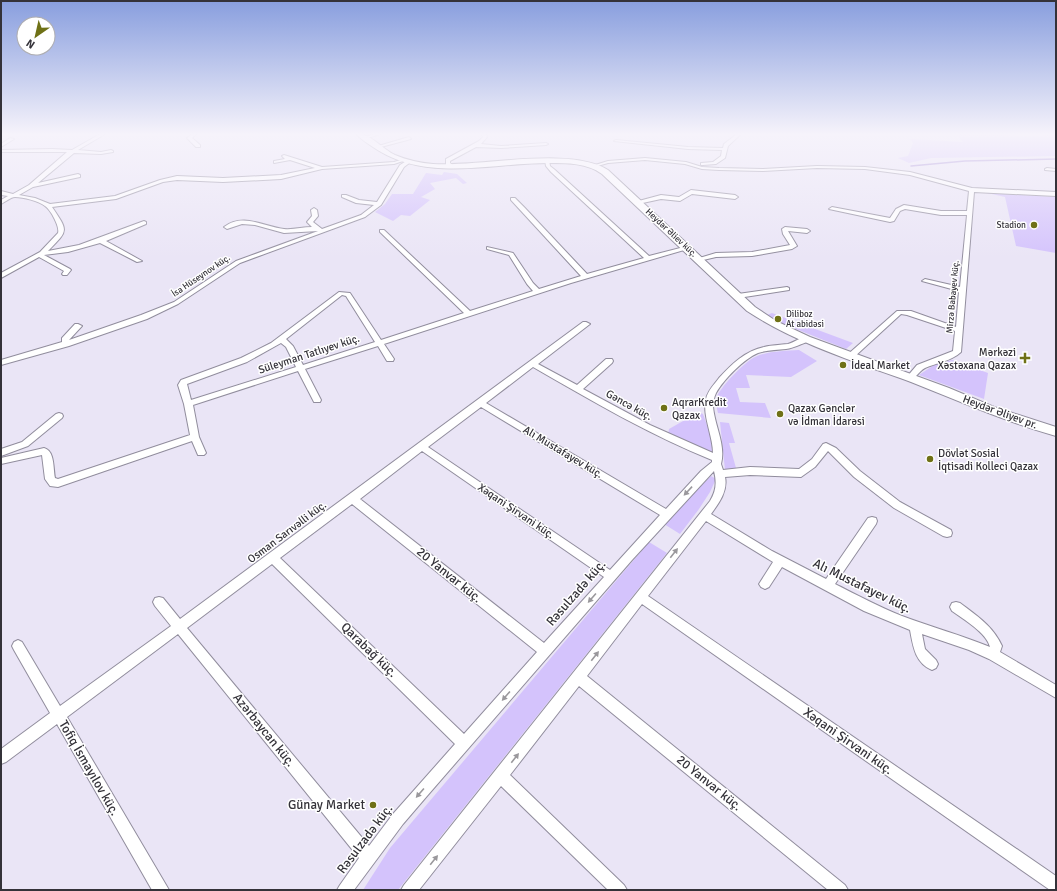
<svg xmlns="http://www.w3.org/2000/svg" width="1057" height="891" font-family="Signika,sans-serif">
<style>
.green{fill:#d4c3fc}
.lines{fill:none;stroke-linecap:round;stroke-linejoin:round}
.stream{stroke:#997ed0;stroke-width:1.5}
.minor-casing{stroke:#918d9d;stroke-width:2}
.secondary-casing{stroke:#918d9d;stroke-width:2}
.minor{fill:#fff;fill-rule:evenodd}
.secondary{fill:#fff;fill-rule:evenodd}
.oneway{fill:#9a989c}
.poi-dot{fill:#6f7116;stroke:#fff;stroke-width:1.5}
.labels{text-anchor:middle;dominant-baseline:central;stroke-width:3;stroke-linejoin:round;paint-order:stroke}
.far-poi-label{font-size:9px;fill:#343239;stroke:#fff;text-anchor:end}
.far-street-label{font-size:9px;fill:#343239;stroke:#fff}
.poi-label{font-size:11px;fill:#343239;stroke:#fff;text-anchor:start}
.street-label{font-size:11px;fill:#343239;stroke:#fff}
.near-street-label{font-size:13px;fill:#343239;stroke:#fff}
.near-poi-label{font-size:13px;fill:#343239;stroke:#fff;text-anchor:end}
</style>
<rect width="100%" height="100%" fill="#eae5f6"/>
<g class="green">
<path d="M956 134 1038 136 1056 134V156L931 158 909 163 898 158 908 156 913 143 910 139 963 142Z"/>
<path d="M444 172 457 174 467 183 463 184 456 178 430 183 435 189 421 197 430 200 410 216 401 215 393 221 375 212 385 204 392 194H413L426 173 442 175Z"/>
<path d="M987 193 1056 197V253L1016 246 1005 197Z"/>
<path d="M772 313 853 343 846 349 776 321 767 315Z"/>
<path d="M799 350 817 361 791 377 746 375 750 388H736L740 402 765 403 771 418 718 413C717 408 715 404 716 399 719 388 744 363 753 358 766 351 784 351 799 350Z"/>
<path d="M952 360 988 373 984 399 919 375 934 365Z"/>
<path d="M699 412 703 414 711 436 712 452 690 445 668 434 669 429Z"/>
<path d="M720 422 729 423 735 443H729L736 468 725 470Z"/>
<path d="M711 476 716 479 710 492 699 509 680 534 664 524Z"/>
<path d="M649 542 667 553 398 890H363L390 848Z"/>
</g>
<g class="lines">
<path class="stream" d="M911 166 965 161 1056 159"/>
<defs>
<g id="minor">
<path d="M100 134H105L78 150 101 152 111 150 113 151V152L101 154 74 153 38 183 78 174 80 175V177L33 187 19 195 35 198 50 204 115 196 160 180 177 176 223 178 281 175 315 168 290 160 274 163V161L285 159 282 156 284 155 322 167 394 162 404 159 406 160 394 164 322 169 281 179 223 182 177 180 163 182 116 199 52 207C69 232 68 230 48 251L79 245 144 221 146 222V224L106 241 142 261 137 262 100 243 68 252 44 255 70 269 71 270 67 275H63L62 274 64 271 39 257 1 278V273L40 252 58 233C60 227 51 210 45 206 39 201 23 197 15 197 11 197 5 202 1 204V200L8 196 1 195V191L13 194 29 185 67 152H1V150L52 149 72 150Z"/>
<path d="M192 134H196L192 138 200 145V147H196L187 138Z"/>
<path d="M374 134H380L364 139 362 138Z"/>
<path d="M482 134H486L487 137 481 144 501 146 546 143 548 144 546 145 501 148 476 147 450 161V163L454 166V168H450L446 165V159L479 141 483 137Z"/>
<path d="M737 134H741L728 146 725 158 716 164 703 165H701V163L713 162 721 156 722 150 688 149 614 141 616 140 688 147 723 148 724 144Z"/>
<path d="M409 137 411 139 377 148 375 147Z"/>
<path d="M10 138 14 139 1 147V144Z"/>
<path d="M645 158 686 162 702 167 719 168 763 169 817 166 865 167 910 172 972 188 1056 192V196L974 192 961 352C952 361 936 363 925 368 919 371 916 378 910 381L906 378 917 365 953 351 955 331 907 315 901 314 853 358H850L846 356 897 311H911L956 327 959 291 922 281 925 279 960 287 967 215H941L905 209 900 211 894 221 890 222 829 209 832 207 890 218 896 209 904 205 941 211H967L969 191 910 175 865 169 817 168 763 171 719 170 702 169 685 164 645 160 608 163 594 167 592 166 608 161Z"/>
<path d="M408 160 412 161 404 167 381 205 365 217 240 263 178 304 147 319 69 346 1 365V360L62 342V338L75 324H78L82 326 69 340 141 315 174 302 236 261 318 231 284 233 255 225 242 224 227 229 224 227C243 212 264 227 284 229 293 230 303 227 312 227L307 222 312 216 311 210 314 208 317 210 318 216 313 222 322 229 361 215 374 205 356 203 342 197V195H346L359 200 377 202 400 165Z"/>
<path d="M545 160H549L550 166 555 170 649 256 688 246 691 248 571 283 384 344 394 359 393 361H387L378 346 305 369 321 400 320 402H314L298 371 193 405 199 437 206 453 204 455H198L192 441 58 487 50 486 45 479 42 455 1 464V458L44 448C55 451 53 468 55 478L58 479 190 435 184 404 178 385 181 380 241 358 271 343 339 292 350 293 381 340 464 313 380 232V230H384L470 311 533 291 527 284 509 255 487 249V247L513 253 533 283 539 289 581 276 511 200V198H515L524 207 587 274 644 258 551 172 546 166ZM342 295 346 296 375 342 303 365 293 346 286 339ZM281 343 286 347 296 367 191 400 187 384 247 362Z"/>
<path d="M1047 168 1056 169V171L1045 170V169Z"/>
<path d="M691 190 735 195 738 197 735 199 692 194 680 201 661 199 638 204 635 202 661 195 679 197Z"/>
<path d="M785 227 807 229 810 231 807 233 788 231 797 246 792 249 752 256 716 257 699 261 696 259 716 253 752 252 790 245 783 234 782 229Z"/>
<path d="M787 287 789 288V290L738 298 735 296 738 294Z"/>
<path d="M583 322H586L590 324 538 364 577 385 606 359H612L613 361 612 363 583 389 650 425 713 453C713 436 702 415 706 399 708 390 714 385 719 378 732 364 745 351 764 347 772 345 780 345 788 344 795 342 802 336 809 337V341C801 344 794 348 786 349 777 350 767 350 758 353 744 359 724 379 716 393 714 397 713 403 713 407 715 427 726 445 721 464L723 470 750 467 799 469 812 459 823 444 826 443 836 448 860 471 900 502 951 530 952 533 951 536 947 537 943 536 894 508 854 477 828 451 815 467 801 477 750 475 725 477C728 491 719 503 711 514L772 551 826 579 868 518 872 517 876 518 877 521 876 524 835 584C857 595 879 607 902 616 931 627 961 635 990 647 987 633 963 619 952 611L950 607 952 603 956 602 960 603C977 616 993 626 1002 646L1000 652 1056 685V698L989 659 969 650 922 634 925 649 936 660 938 664 936 668 932 670C915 663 913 646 910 630L864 611 782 567 769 587 765 589 761 587 759 584 773 562 706 521 648 596 1056 876V890H1050L642 604 587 676 845 885 848 890H828L579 686 510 775 624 885 627 890H608L501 786 419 890H401L404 885 710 501C716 491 717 483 714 471L632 560 427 796 403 824 354 890H337L340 885 359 858 178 634 67 717 169 890H152L57 724 6 762 1 764V749L50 713 14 650 12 646 14 642 18 640 22 642 60 706 171 626 155 606 153 602 155 598 159 597 163 598 180 619ZM533 367C592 401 650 435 712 460V462L701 471 666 509 486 403ZM481 407 660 515 610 570 428 447ZM422 451 604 577 544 643 360 499ZM352 504 537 652 464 734 280 558ZM272 564 455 744 393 814 369 846 187 628Z"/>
<path d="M59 413 62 414 63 416 62 418 28 446 1 456V449L22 442 56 414Z"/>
</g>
<path id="secondary" d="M356 134C369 132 382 149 395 155 407 160 420 163 433 164 480 167 569 146 608 170L755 307 776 321 810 337 949 388 994 407 1056 427V436C1006 422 959 401 911 382 856 362 797 344 747 311L602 174C587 163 568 163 549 163 490 163 425 183 373 147 367 143 361 139 356 134Z"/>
</defs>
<use href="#minor" class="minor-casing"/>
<use href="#secondary" class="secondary-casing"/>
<use href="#minor" class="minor"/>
<use href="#secondary" class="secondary"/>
</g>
<defs><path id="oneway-solid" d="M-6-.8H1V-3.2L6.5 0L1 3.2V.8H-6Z"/></defs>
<g class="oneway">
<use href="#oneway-solid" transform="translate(688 491) rotate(133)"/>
<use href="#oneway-solid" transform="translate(674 553) rotate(-52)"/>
<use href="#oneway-solid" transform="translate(592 598) rotate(131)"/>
<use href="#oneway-solid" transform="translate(595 656) rotate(-52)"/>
<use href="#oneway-solid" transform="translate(506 696) rotate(131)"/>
<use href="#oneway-solid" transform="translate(515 758) rotate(-52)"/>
<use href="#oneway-solid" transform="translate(420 793) rotate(131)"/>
<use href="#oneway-solid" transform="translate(434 860) rotate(-51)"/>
</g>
<linearGradient id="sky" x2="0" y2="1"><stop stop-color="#889ede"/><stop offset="0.52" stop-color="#f6f3fb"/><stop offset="1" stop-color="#f6f3fb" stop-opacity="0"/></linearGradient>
<rect width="1057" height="258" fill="url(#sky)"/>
<g class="poi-dot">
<circle cx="1034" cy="225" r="4"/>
<circle cx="778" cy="319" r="4"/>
<path d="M1023 352h4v4h4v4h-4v4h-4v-4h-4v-4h4z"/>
<circle cx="843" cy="365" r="4"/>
<circle cx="664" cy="408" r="4"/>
<circle cx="780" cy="414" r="4"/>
<circle cx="930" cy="459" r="4"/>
<circle cx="373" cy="805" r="4"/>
</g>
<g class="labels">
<g class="far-poi-label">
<text x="1026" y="225">Stadion</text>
<text x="786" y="314" text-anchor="start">Diliboz<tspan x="786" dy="10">At abidəsi</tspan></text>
</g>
<g class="far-street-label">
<text transform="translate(671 233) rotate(43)">Heydər Əliev küç.</text>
<text transform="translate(201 276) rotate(-34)">İsa Hüseynov küç.</text>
<text transform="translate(953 297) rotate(-85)">Mirzə Babayev küç.</text>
</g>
<g class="poi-label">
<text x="1016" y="352" text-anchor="end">Mərkəzi<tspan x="1016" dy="13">Xəstəxana Qazax</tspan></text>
<text x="851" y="365">İdeal Market</text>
<text x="672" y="402">AqrarKredit<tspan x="672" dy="13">Qazax</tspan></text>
<text x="788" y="408">Qazax Gənclər<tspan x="788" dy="13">və İdman İdarəsi</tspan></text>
<text x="938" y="453">Dövlət Sosial<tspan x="938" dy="13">İqtisadi Kolleci Qazax</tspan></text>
</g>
<g class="street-label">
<text transform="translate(309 354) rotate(-18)">Süleyman Tatlıyev küç.</text>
<text transform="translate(629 405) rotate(29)">Gəncə küç.</text>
<text transform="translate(1000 412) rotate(20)">Heydər Əliyev pr.</text>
<text transform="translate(563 452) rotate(31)">Alı Mustafayev küç.</text>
<text transform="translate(516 511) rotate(34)">Xəqani Şirvani küç.</text>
<text transform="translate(287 532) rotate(-37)">Osman Sarıvəlli küç.</text>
</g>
<g class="near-street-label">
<text transform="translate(449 575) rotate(39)">20 Yanvar küç.</text>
<text transform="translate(862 586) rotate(26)">Alı Mustafayev küç.</text>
<text transform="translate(576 593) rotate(-49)">Rəsulzadə küç.</text>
<text transform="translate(369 650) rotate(44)">Qarabağ küç.</text>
<text transform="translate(264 730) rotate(51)">Azərbaycan küç.</text>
<text transform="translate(848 741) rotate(35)">Xəqani Şirvani küç.</text>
<text transform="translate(89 768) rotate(60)">Tofiq İsmayılov küç.</text>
<text transform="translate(709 783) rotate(39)">20 Yanvar küç.</text>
<text transform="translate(365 839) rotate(-53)">Rəsulzadə küç.</text>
</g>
<g class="near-poi-label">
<text x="365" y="805">Günay Market</text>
</g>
</g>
<rect width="1057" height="891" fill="none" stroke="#343239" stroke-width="4"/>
<g transform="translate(36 36) rotate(214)"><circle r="19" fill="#ffffff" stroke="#aeadb0"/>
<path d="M0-3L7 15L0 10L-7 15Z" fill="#6f7116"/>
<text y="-6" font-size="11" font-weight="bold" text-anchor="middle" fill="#343239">N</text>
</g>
</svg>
